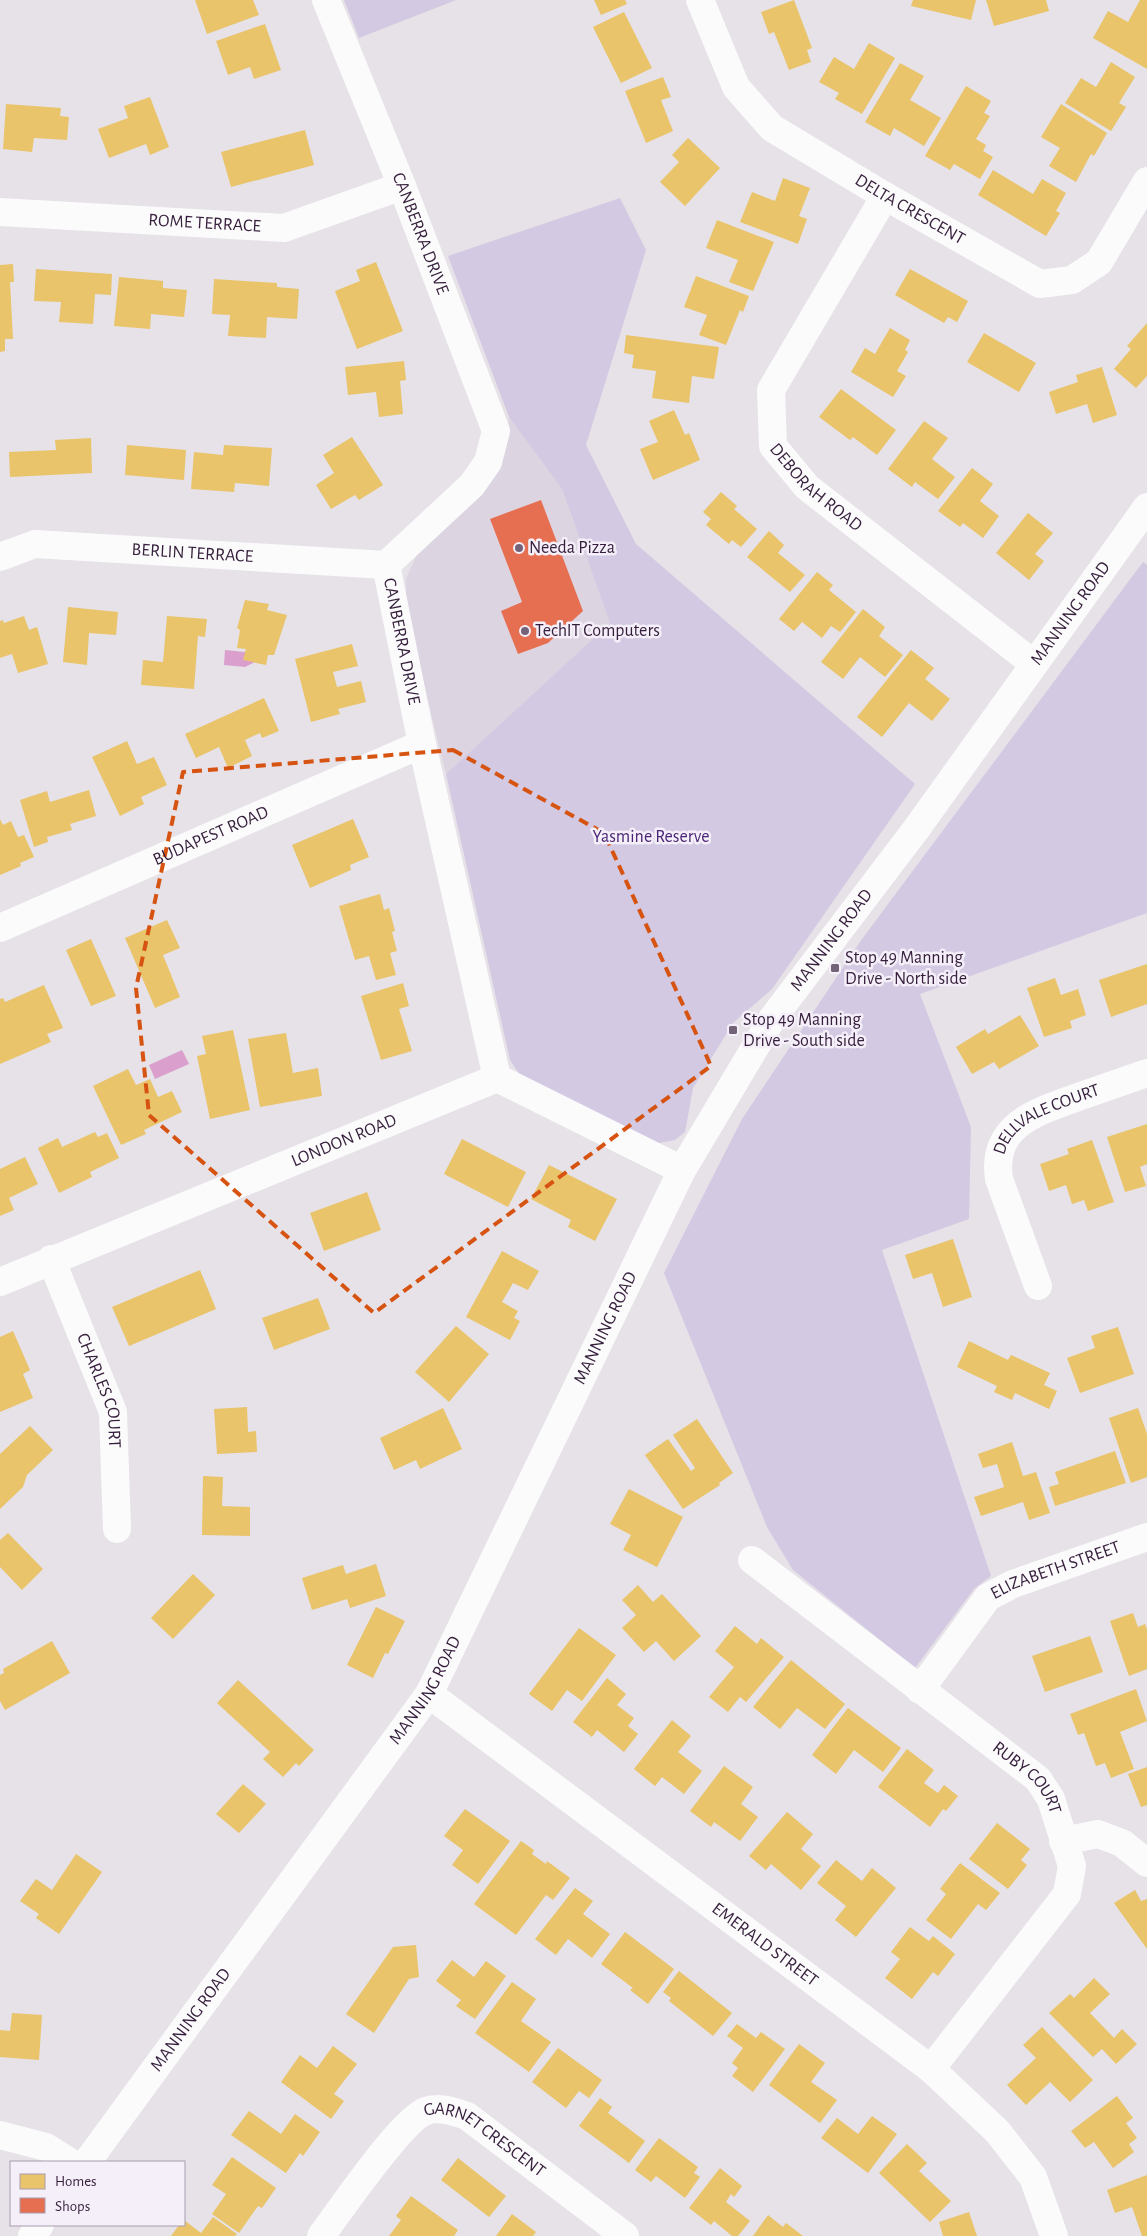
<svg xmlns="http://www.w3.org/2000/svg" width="1147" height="2236" font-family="'Alegreya Sans',sans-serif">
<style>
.built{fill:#dcd4e0}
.green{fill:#d3c9e2}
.water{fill:#da9fcd}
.homes{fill:#e9c46a}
.shops{fill:#e76f51}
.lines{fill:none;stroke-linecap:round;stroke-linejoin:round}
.minor{stroke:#fbfbfc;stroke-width:28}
.marked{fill:none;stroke:#d65311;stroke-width:4;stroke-dasharray:10 6;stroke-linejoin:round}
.poi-dot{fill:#746378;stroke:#f4eff8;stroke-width:2}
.labels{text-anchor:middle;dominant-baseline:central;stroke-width:5;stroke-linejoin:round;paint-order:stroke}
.street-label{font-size:18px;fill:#361f3c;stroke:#f4eff8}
.poi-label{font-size:18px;fill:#361f3c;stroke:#f4eff8;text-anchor:start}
.park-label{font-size:18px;fill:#4b2676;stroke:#f4eff8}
</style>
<rect width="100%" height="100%" fill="#e6e2e8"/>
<path class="built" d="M509 417 562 489 610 623 446 774 406 611V579L418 552 480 494 502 464Z"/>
<g class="green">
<path d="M344 0H456L359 38Z"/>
<path d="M620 198 646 250 586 445 636 544 915 784 772 989 733 1023 693 1088 685 1132 675 1140 659 1143 524 1081 510 1060 446 774 610 623 562 489 509 417 448 256Z"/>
<path d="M1143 562 1147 565V913L920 994 971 1127 969 1219 882 1250 991 1576 974 1589 915 1668 793 1570 767 1527 664 1273 742 1119 862 939Z"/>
</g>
<g class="water">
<path d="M252 649 257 661 245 667 224 665 225 650 244 652Z"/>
<path d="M182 1050 189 1064 155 1079 149 1065Z"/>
</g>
<g class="homes">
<path d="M195 0H253L259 15 207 34Z"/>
<path d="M594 0H625L627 4 601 15Z"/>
<path d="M794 0 812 48 807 50 811 62 789 70 774 32 769 34 761 12Z"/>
<path d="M913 0H976L971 20 911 6Z"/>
<path d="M986 0H1046L1049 11 994 26Z"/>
<path d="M1140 0H1147V69L1093 38 1108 11 1128 22Z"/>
<path d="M624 12 652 68 621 83 593 27Z"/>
<path d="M265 24 281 70 254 79 250 67 228 75 216 41Z"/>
<path d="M869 43 895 58 862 114 835 99 839 93 819 82 834 57 854 69Z"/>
<path d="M1111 62 1135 77 1119 103 1126 107 1111 131 1065 103 1081 78 1096 87Z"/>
<path d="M900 63 924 76 910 100 941 118 924 146 894 128 890 136 865 122Z"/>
<path d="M663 77 671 97 661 100 673 131 646 143 625 91Z"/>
<path d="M966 86 991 101 984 113 990 116 976 139 986 145 983 151 993 157 980 179 954 164 950 170 925 156Z"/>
<path d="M150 97 169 147 150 155 146 144 109 158 98 129 128 118 124 106Z"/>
<path d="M6 104 61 108 60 116 69 117 67 140 34 138 32 152 3 149Z"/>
<path d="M1061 104 1107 133 1094 156 1091 154 1076 182 1049 166 1060 148 1041 137Z"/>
<path d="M305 130 314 165 231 187 221 152Z"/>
<path d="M688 138 720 168 685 206 660 182 679 162 672 155Z"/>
<path d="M993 170 1033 194 1042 179 1066 193 1056 211 1060 213 1046 236 978 195Z"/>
<path d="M783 178 810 188 799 216 807 219 798 244 740 222 752 192 775 201Z"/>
<path d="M717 220 774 242 753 291 729 282 738 260 706 248Z"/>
<path d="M376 262 403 331 357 349 335 291 360 281 356 270Z"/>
<path d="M13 264 14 282H10L13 339H5V351L0 352V265Z"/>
<path d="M36 269 112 274 111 295 95 294 93 324 59 322 61 302 34 301Z"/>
<path d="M910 269 968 301 957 322 948 317 944 323 895 295Z"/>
<path d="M696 276 749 296 743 312 740 310 726 345 699 335 707 315 684 307Z"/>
<path d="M119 277 163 281V288L187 290 184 317 151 314 150 329 114 326Z"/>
<path d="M214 279 277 283V287L299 289 297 319 267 317 266 338 228 336 230 315 212 314Z"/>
<path d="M1147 323V376L1136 388 1114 369 1131 349 1127 346Z"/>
<path d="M890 328 910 340 905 350 908 352 897 371 906 376 893 397 851 372 865 348 875 354Z"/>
<path d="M984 333 1036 363 1019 392 967 362Z"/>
<path d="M626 335 719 347 714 379 692 376 689 403 652 398 656 371 632 368 634 355 624 353Z"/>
<path d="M404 361 406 380 400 381 403 414 379 417 376 392 348 395 345 367Z"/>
<path d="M1102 367 1117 415 1093 423 1087 404 1056 414 1049 392 1078 382 1076 375Z"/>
<path d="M841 389 896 430 877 455 853 437 850 440 819 417Z"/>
<path d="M674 410 685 435 689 433 700 460 653 480 640 449 658 442 649 421Z"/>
<path d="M924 421 948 438 932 459 955 477 938 499 915 482 912 487 888 469Z"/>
<path d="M352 437 383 485 359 500 355 495 331 509 316 485 334 473 323 455Z"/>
<path d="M91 438 92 473 10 477 9 452 56 450 55 440Z"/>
<path d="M127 445 186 450 184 480 125 475Z"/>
<path d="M224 445 272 448 269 486 235 483 234 492 191 489 194 452 223 455Z"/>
<path d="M972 468 993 484 980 501 999 516 983 538 963 523 960 527 938 511Z"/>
<path d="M721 492 737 506 734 509 757 529 741 547 732 540 729 544 706 525 711 519 703 512Z"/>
<path d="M1028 513 1053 533 1035 554 1044 561 1029 580 996 553Z"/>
<path d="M769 531 784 545 778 553 805 575 790 592 747 557Z"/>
<path d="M817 572 833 585 829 590 856 612 840 632 831 626 822 638 802 622 794 631 779 619Z"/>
<path d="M245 600 269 604 267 610 287 615 274 655H268L266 665 243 660 246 649 237 648 240 630 237 628Z"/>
<path d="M68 607 118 612 116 635 89 633 87 665 63 662Z"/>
<path d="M863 609 885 627 879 636 903 655 885 677 860 657 843 679 821 662Z"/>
<path d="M24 616 29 630 37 627 48 664 18 673 12 654 0 658V621L3 620 4 623Z"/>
<path d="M167 616 207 619 205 637 198 636 194 689 141 685 143 660 163 662Z"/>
<path d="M352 644 358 666 333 672 337 687 361 681 366 702 338 709 340 714 311 722 295 659Z"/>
<path d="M911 650 934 668 925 679 950 699 932 721 909 703 882 737 857 717Z"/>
<path d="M264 698 279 731 262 738 260 733 245 740 252 756 228 768 219 747 196 758 185 734Z"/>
<path d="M127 741 137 764 154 757 167 785 141 797 144 804 120 816 92 757Z"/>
<path d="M89 790 96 816 70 824 72 830 47 837 48 842 34 847 20 800 47 791 50 802Z"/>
<path d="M0 819 3 825 11 821 18 837 24 835 34 857 20 863 21 866 0 875Z"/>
<path d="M353 819 369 857 350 865 351 870 310 888 292 845Z"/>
<path d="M380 894 384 910 389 908 395 931 392 932 397 951 390 953 396 975 376 980 369 956 355 960 339 906Z"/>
<path d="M167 920 180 948 163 955 180 997 155 1008 125 938Z"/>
<path d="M91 939 116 996 91 1006 66 950Z"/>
<path d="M1147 964V1004L1111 1017 1099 980Z"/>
<path d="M1055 978 1061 995 1078 989 1086 1015 1070 1021 1072 1028 1044 1037 1027 988Z"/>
<path d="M403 983 409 1006 399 1009 412 1051 381 1060 361 996Z"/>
<path d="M44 985 63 1028 47 1034 51 1042 0 1064V999L3 998 5 1002Z"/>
<path d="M1020 1015 1039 1046 999 1069 994 1062 972 1074 956 1047 985 1029 988 1034Z"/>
<path d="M233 1030 250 1110 210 1119 197 1056 206 1054 202 1036Z"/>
<path d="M286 1033 293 1073 318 1068 322 1096 260 1107 248 1039Z"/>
<path d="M128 1069 136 1085 150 1079 158 1097 172 1091 182 1112 144 1130 146 1134 121 1145 93 1086Z"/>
<path d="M1147 1124V1164L1140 1167 1146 1186 1125 1192 1107 1137Z"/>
<path d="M95 1132 98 1137 107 1133 119 1158 90 1172 92 1177 59 1193 38 1148 58 1138 62 1147Z"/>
<path d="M462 1139 526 1172 508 1207 444 1174Z"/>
<path d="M1092 1140 1114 1202 1088 1211 1084 1200 1072 1204 1066 1185 1049 1191 1040 1164 1069 1154 1067 1149Z"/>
<path d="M25 1157 38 1184 9 1198 14 1210 0 1216V1169Z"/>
<path d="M549 1165 617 1199 595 1241 568 1227 571 1220 531 1199Z"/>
<path d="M367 1192 381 1230 324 1251 310 1213Z"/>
<path d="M953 1239 972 1297 943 1307 932 1273 913 1279 905 1255Z"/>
<path d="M502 1251 539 1271 528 1290 513 1283 502 1302 518 1311 514 1318 520 1321 510 1340 466 1317Z"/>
<path d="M200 1270 216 1309 129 1346 112 1307Z"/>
<path d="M318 1298 330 1329 274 1350 262 1318Z"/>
<path d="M456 1326 489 1354 449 1402 415 1372Z"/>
<path d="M1118 1327 1134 1374 1080 1393 1067 1358 1095 1348 1091 1336Z"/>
<path d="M13 1331 30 1370 23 1374 33 1398 0 1412V1337Z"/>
<path d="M969 1341 1008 1360 1011 1355 1050 1373 1044 1385 1057 1391 1049 1409 1015 1393 1012 1400 994 1392 997 1386 957 1367Z"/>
<path d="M247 1407 248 1432 256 1431 257 1452 217 1454 214 1409Z"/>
<path d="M443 1408 462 1449 420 1469 416 1460 394 1470 380 1438Z"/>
<path d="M1138 1408 1147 1434V1477L1131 1483 1109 1418Z"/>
<path d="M697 1419 733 1473 719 1483 720 1485 683 1509 645 1455 668 1439 691 1471 695 1468 673 1435Z"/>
<path d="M30 1426 53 1450 27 1475 23 1487 0 1509V1454Z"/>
<path d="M1012 1442 1023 1476 1036 1472 1050 1513 1029 1520 1023 1502 981 1516 974 1497 1004 1487 997 1464 983 1468 978 1454Z"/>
<path d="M1115 1451 1126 1483 1055 1506 1049 1487 1059 1484 1055 1472Z"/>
<path d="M203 1476 223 1477 222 1506 250 1507V1536L202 1535Z"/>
<path d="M629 1489 683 1517 657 1567 623 1550 631 1535 610 1524Z"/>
<path d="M8 1533 43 1569 22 1590 0 1567V1540Z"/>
<path d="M376 1564 386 1596 350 1608 347 1599 312 1610 302 1578 343 1565 346 1574Z"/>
<path d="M193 1574 215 1595 173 1639 151 1618Z"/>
<path d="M638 1585 653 1602 662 1594 701 1636 674 1661 656 1641 644 1652 622 1628 636 1615 622 1600Z"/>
<path d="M376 1607 405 1621 388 1654 385 1653 373 1678 347 1665Z"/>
<path d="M1133 1613 1138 1627 1145 1624 1147 1629V1669L1129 1676 1110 1621Z"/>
<path d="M735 1626 757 1644 761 1638 784 1657 746 1702 740 1697 728 1712 709 1697 734 1667 715 1651Z"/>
<path d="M579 1628 616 1655 582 1701 567 1690 552 1711 529 1694Z"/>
<path d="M1090 1636 1103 1672 1045 1692 1032 1656Z"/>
<path d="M52 1641 70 1673 5 1710 0 1701V1675L4 1673 3 1669Z"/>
<path d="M791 1660 845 1704 825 1729 797 1708 780 1729 753 1707Z"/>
<path d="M607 1678 626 1694 617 1705 634 1718 628 1726 638 1734 624 1752 597 1730 592 1737 573 1722Z"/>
<path d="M238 1680 314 1750 299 1766 296 1763 283 1777 263 1759 270 1752 217 1703Z"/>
<path d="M1136 1689 1147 1721 1120 1732 1134 1769 1111 1778 1105 1763 1096 1766 1084 1733 1078 1735 1070 1714Z"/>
<path d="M848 1708 901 1748 883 1772 854 1750 836 1774 812 1755Z"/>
<path d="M672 1720 691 1736 678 1752 702 1771 684 1794 662 1777 655 1786 634 1769Z"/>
<path d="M907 1749 934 1770 924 1783 938 1793 944 1785 958 1796 946 1811 943 1809 930 1827 878 1787Z"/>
<path d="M724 1766 753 1787 741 1804 758 1817 740 1841 714 1822 711 1827 690 1811Z"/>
<path d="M1147 1767V1805L1141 1807 1128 1774Z"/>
<path d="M243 1784 266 1804 239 1833 216 1814Z"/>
<path d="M465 1809 510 1841 478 1884 452 1865 463 1850 444 1836Z"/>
<path d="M787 1812 813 1834 801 1849 821 1866 801 1890 771 1864 766 1870 749 1856Z"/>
<path d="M997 1823 1030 1849 1021 1860 1027 1865 1008 1889 969 1859Z"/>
<path d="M521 1841 534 1850 532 1854 546 1864 547 1861 570 1878 553 1900 546 1895 516 1935 474 1904Z"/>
<path d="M76 1854 102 1872 59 1934 36 1918 39 1914 20 1901 36 1879 52 1890Z"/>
<path d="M836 1860 862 1881 872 1868 896 1888 856 1937 835 1920 846 1906 817 1883Z"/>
<path d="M960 1863 1000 1893 986 1910 978 1904 951 1939 926 1920 946 1894 940 1889Z"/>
<path d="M575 1888 593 1901 583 1914 610 1934 592 1958 568 1939 556 1955 535 1939Z"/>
<path d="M1135 1890 1141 1901 1147 1899V1949L1114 1903Z"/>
<path d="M910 1927 929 1941 933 1936 955 1954 938 1976 933 1972 912 1999 885 1978 900 1959 891 1952Z"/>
<path d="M625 1932 674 1969 648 2004 630 1990 633 1988 601 1964Z"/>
<path d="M416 1945 419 1977 409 1979 374 2033 346 2014 393 1947Z"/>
<path d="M452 1960 474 1977 486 1961 506 1976 475 2019 456 2006 461 2000 436 1981Z"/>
<path d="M679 1971 732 2013 713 2036 669 2001 671 1998 663 1992Z"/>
<path d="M1094 1978 1110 1994 1090 2013 1114 2038 1122 2029 1137 2044 1116 2064 1102 2049 1093 2057 1049 2013 1070 1994 1074 1998Z"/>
<path d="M512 1982 536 1999 521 2021 551 2042 529 2072 475 2033Z"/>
<path d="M12 2013 42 2015 39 2060 0 2057V2030L10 2031Z"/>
<path d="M737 2024 756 2038 761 2032 785 2049 753 2092 732 2076 738 2068 732 2063 743 2048 727 2036Z"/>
<path d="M1042 2027 1093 2080 1070 2102 1050 2082 1026 2105 1007 2085 1036 2058 1023 2045Z"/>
<path d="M799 2044 825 2063 811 2082 837 2100 820 2123 769 2085Z"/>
<path d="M333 2046 357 2064 334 2094 344 2101 331 2119 281 2082 300 2055 317 2068Z"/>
<path d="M558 2048 602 2080 589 2098 579 2091 566 2108 532 2082Z"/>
<path d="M1117 2096 1133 2118 1126 2123 1137 2138 1129 2144 1134 2152 1113 2168 1094 2142 1085 2148 1071 2131Z"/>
<path d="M600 2098 612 2107 608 2113 645 2141 629 2163 579 2126Z"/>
<path d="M249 2111 281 2134 295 2114 320 2132 303 2156 300 2153 286 2173 231 2135Z"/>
<path d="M872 2116 897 2134 868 2173 821 2138 837 2118 858 2134Z"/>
<path d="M659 2138 698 2167 694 2173 700 2177 685 2198 656 2176 651 2182 635 2170Z"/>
<path d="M907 2144 927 2163 919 2171 951 2201 930 2222 879 2173Z"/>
<path d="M232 2157 276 2188 262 2208 258 2206 239 2233 212 2214 226 2194 212 2185Z"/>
<path d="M458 2158 506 2196 489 2217 441 2180Z"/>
<path d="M720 2168 742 2186 734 2197 731 2194 726 2202 750 2221 738 2236H732L714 2221 711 2225 689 2208Z"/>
<path d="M1147 2175V2236H1142L1132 2207 1115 2213 1107 2190Z"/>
<path d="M411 2196 458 2230 454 2236H389L401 2220 396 2216Z"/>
<path d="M969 2212 977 2236H943L939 2222Z"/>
<path d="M512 2214 536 2232 533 2236H496Z"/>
<path d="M768 2215 783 2227 786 2223 803 2236H753Z"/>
<path d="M213 2217 237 2234 235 2236H171L179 2225H184V2220L201 2233Z"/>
</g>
<path class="shops" d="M541 500 583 611 548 643 518 654 501 611 522 602 490 519Z"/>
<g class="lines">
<g class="minor">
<path id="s1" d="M326 0 402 186 496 431 488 462 472 485 386 565"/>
<path id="s2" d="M700 0 736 87 772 128 885 196 1040 284 1072 280 1099 262 1147 181"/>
<path id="s3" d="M885 196 771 390 773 446 807 487 1034 664"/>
<path id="s4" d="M0 212 284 228 402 186"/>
<path id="s5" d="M0 557 35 544 386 565"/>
<path id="s6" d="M386 565 422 744 497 1078"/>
<path id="s7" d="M0 928 422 744"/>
<path id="s8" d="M51 1259 113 1412 117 1529"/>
<path id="s9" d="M0 1282 497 1078 682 1170"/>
<path id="s10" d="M1038 1286 999 1179C991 1125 1036 1112 1078 1097 1101 1089 1124 1081 1147 1073"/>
<path id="s11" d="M752 1560 1038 1779 1051 1799 1072 1866 1067 1894 931 2069"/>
<path id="s12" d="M920 1690 988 1597 1013 1584 1147 1537"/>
<path id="s13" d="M429 1694 931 2069 997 2131 1033 2177 1054 2236"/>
<path d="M1063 1841 1098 1834 1122 1843 1147 1863"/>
<path d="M0 2135 46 2147 70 2162"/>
<path id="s14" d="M87 2162 429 1694 682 1170 772 1019 917 828 1147 507"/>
<path d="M32 2236 40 2225"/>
<path id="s15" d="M321 2236C340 2211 401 2120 426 2111 439 2106 455 2112 467 2116L625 2236"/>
</g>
</g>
<path class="marked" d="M453 750 604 833 711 1066 374 1313 149 1115 136 988 183 772Z"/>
<g class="poi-dot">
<circle cx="519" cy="548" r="5"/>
<circle cx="525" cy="631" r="5"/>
<rect x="830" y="963" width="10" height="10" rx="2.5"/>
<rect x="728" y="1025" width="10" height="10" rx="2.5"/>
</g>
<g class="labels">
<g class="street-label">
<text stroke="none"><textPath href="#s2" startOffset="309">DELTA CRESCENT</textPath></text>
<text stroke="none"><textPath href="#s4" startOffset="205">ROME TERRACE</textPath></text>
<text stroke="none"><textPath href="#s1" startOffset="252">CANBERRA DRIVE</textPath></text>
<text stroke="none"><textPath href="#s3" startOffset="341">DEBORAH ROAD</textPath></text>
<text stroke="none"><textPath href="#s5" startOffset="195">BERLIN TERRACE</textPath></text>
<text stroke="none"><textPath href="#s14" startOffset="1841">MANNING ROAD</textPath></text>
<text stroke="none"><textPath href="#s6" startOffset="78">CANBERRA DRIVE</textPath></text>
<text stroke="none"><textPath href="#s7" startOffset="230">BUDAPEST ROAD</textPath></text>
<text stroke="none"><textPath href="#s14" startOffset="1436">MANNING ROAD</textPath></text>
<text stroke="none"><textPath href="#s10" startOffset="201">DELLVALE COURT</textPath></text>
<text stroke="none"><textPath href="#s9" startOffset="372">LONDON ROAD</textPath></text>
<text stroke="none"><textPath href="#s14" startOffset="986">MANNING ROAD</textPath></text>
<text stroke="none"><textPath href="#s8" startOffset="141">CHARLES COURT</textPath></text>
<text stroke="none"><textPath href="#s12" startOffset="188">ELIZABETH STREET</textPath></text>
<text stroke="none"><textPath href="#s14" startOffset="581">MANNING ROAD</textPath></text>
<text stroke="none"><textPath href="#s11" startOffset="352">RUBY COURT</textPath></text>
<text stroke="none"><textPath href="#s13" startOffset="419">EMERALD STREET</textPath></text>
<text stroke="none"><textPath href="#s14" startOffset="176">MANNING ROAD</textPath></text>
<text stroke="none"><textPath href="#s15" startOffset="232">GARNET CRESCENT</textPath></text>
</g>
<g class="poi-label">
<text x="529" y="548">Needa Pizza</text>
<text x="535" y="631">TechIT Computers</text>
<text x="845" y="958">Stop 49 Manning<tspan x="845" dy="21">Drive - North side</tspan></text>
<text x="743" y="1020">Stop 49 Manning<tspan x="743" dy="21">Drive - South side</tspan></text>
</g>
<g class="park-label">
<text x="651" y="837">Yasmine Reserve</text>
</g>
</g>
<rect x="10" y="2161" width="175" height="65" fill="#f4eff8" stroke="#a89cad"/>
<rect x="20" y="2174" width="25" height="15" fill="#e9c46a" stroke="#a89cad"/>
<text x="55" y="2186" font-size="15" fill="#361f3c">Homes</text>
<rect x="20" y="2198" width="25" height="15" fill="#e76f51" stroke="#a89cad"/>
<text x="55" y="2211" font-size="15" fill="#361f3c">Shops</text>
</svg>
